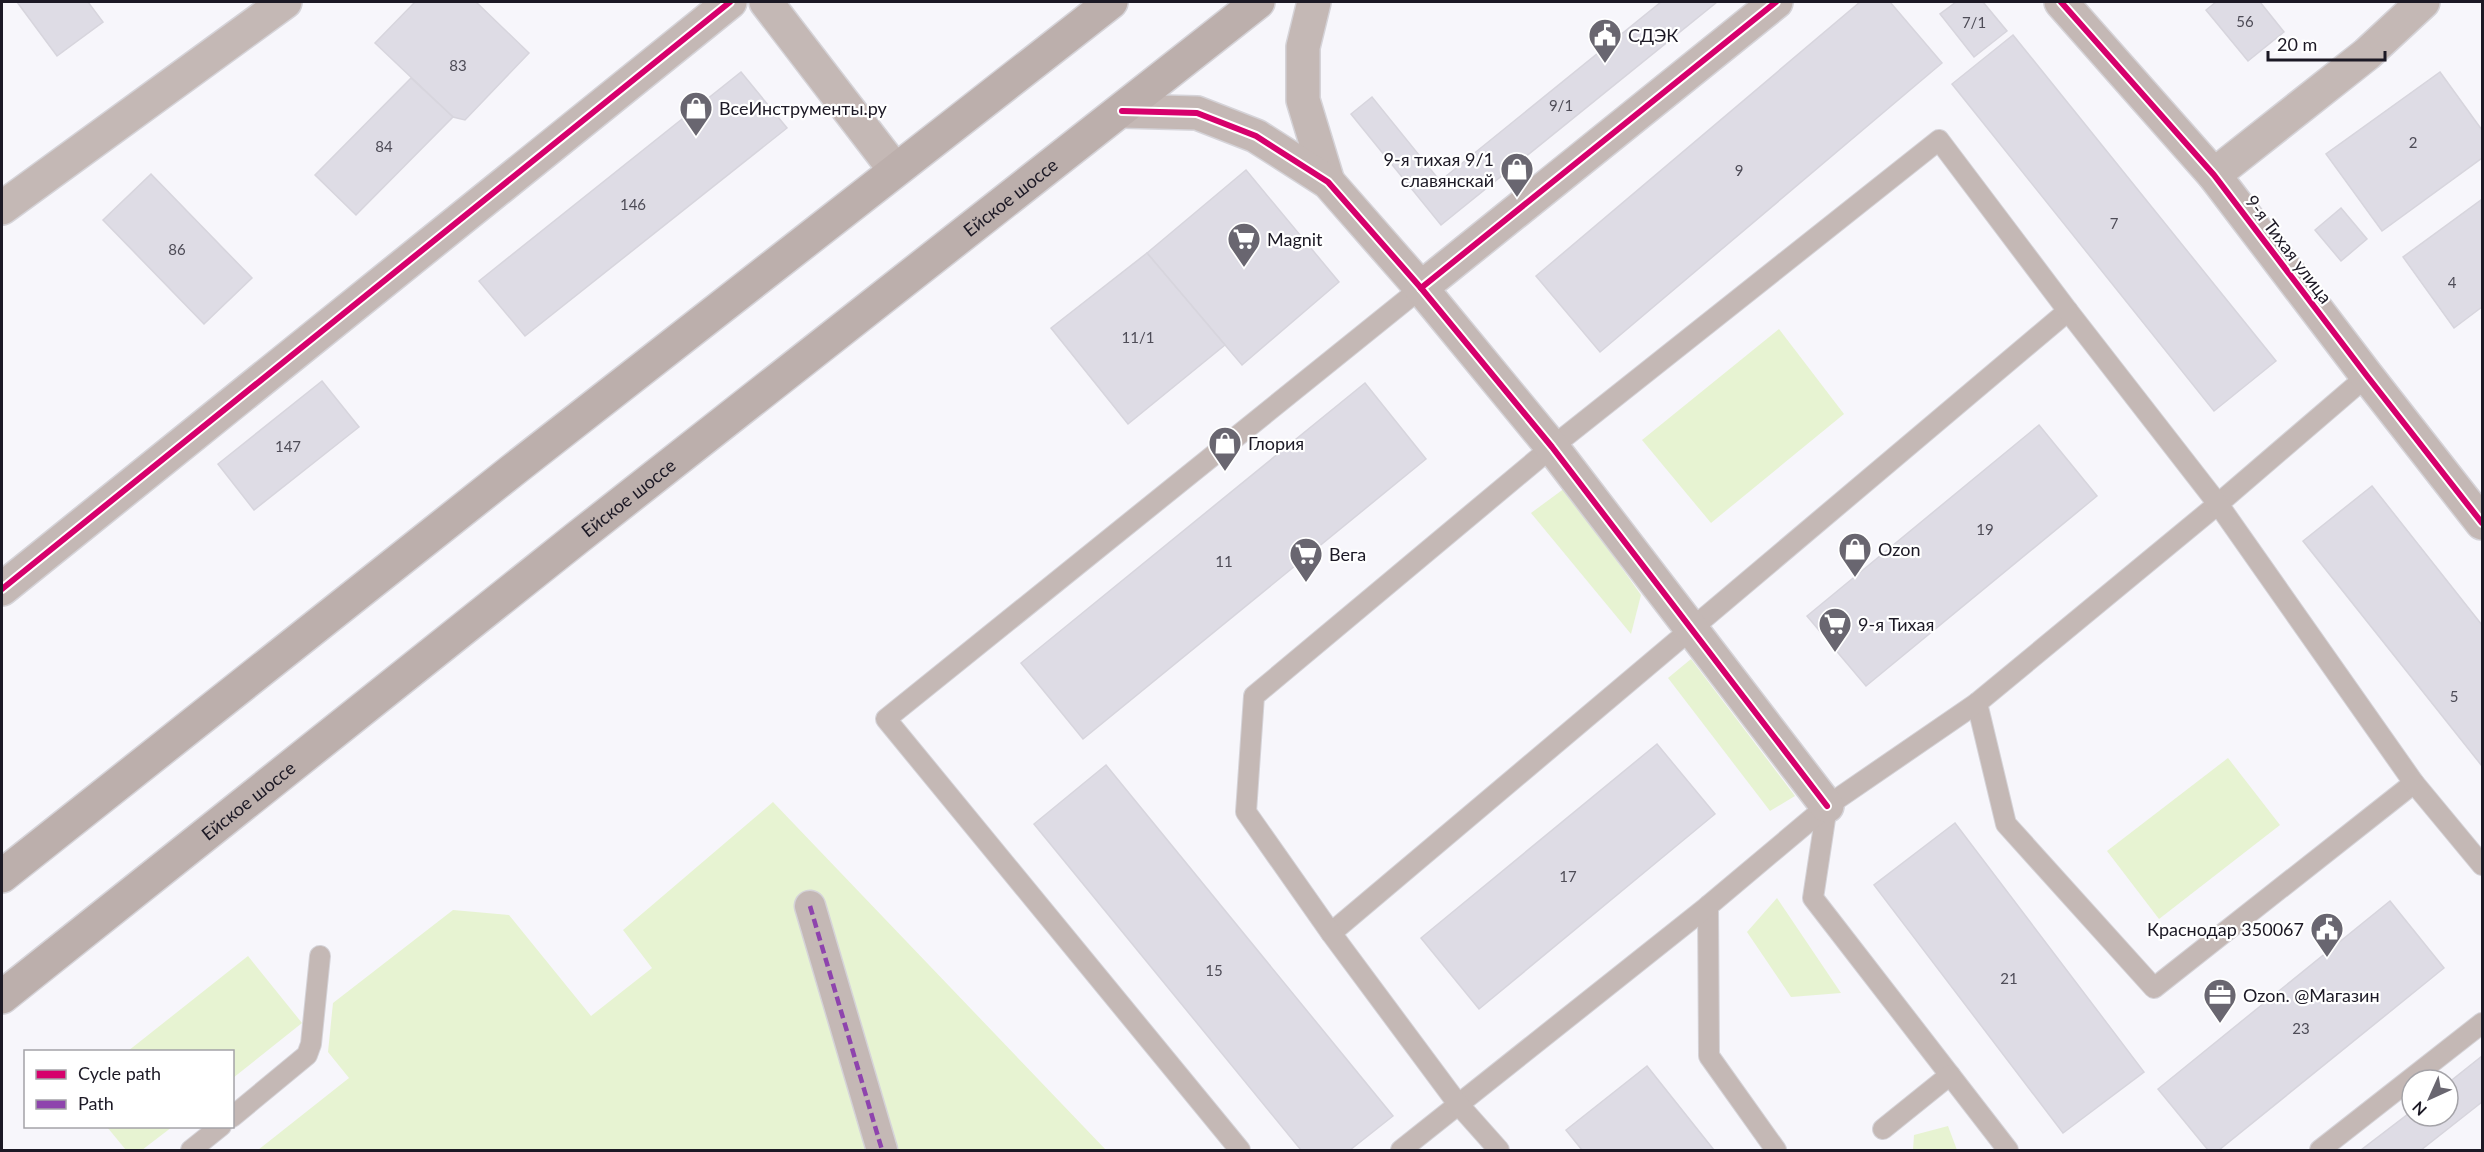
<svg xmlns="http://www.w3.org/2000/svg" width="2484" height="1152" font-family="Lato,sans-serif">
<style>
.green{fill:#e7f3d2}
.building{fill:#dedce5;stroke:#d7d5dd;stroke-width:1.5}
.lines{fill:none;stroke-linecap:round;stroke-linejoin:round}
.service-casing{stroke:#d5d3d8;stroke-width:22}
.pedestrian-casing{stroke:#d5d3d8;stroke-width:33}
.minor-casing{stroke:#d5d3d8;stroke-width:36}
.primary-casing{stroke:#d5d3d8;stroke-width:36}
.service{stroke:#c4b8b5;stroke-width:20}
.pedestrian{stroke:#c4b8b5;stroke-width:30}
.minor{stroke:#c4b8b5;stroke-width:33}
.primary{stroke:#bcafac;stroke-width:33}
.quiet{stroke:#8e44ad;stroke-width:4.5;stroke-dasharray:9 4.5;stroke-linecap:butt}
.cycleway-casing{stroke:#fff;stroke-width:10}
.cycleway{stroke:#d6006c;stroke-width:6}
.labels{text-anchor:middle;dominant-baseline:central;stroke-width:4.5;stroke-linejoin:round;paint-order:stroke}
.number-label{font-size:15px;fill:#4e4c57}
.poi-label{font-size:18px;fill:#1c1925;stroke:#fff;text-anchor:start}
.street-label{font-size:18px;fill:#1c1925;stroke:#fff}
</style>
<rect width="100%" height="100%" fill="#f7f6fb"/>
<g class="green">
<path d="M1779 329 1844 414 1711 523 1642 440Z"/>
<path d="M1565 488 1641 595 1631 634 1531 513Z"/>
<path d="M1691 659 1795 796 1770 811 1668 678Z"/>
<path d="M2228 758 2280 825 2159 919 2107 851Z"/>
<path d="M773 802 1106 1150H258L349 1078 328 1052 333 1003 453 910 509 915 591 1016 652 968 623 930Z"/>
<path d="M1777 898 1841 993 1791 997 1747 932Z"/>
<path d="M248 956 302 1023 233 1078 232 1052 128 1051Z"/>
<path d="M1948 1126 1957 1150H1910H1913L1914 1135Z"/>
<path d="M107 1127H172L142 1150H126Z"/>
</g>
<g class="building">
<path d="M17 2H88L103 22 57 56Z"/>
<path d="M415 2H476L529 53 465 120 453 117 375 43Z"/>
<path d="M1661 2H1717L1441 225 1351 114 1372 97 1440 181Z"/>
<path d="M1860 2H1890L1942 63 1600 352 1536 276Z"/>
<path d="M1956 2H1983L2007 31 1974 57 1940 14Z"/>
<path d="M2216 2H2260L2284 32 2248 61 2206 10Z"/>
<path d="M2013 35 2276 361 2214 411 1952 84Z"/>
<path d="M741 72 787 128 525 336 479 281Z"/>
<path d="M2440 72 2482 130V158L2382 231 2326 154Z"/>
<path d="M411 78 453 117 356 215 315 175Z"/>
<path d="M1246 170 1339 282 1242 365 1147 253Z"/>
<path d="M151 174 252 278 204 324 103 220Z"/>
<path d="M2481 200 2482 307 2454 328 2403 257Z"/>
<path d="M2341 208 2367 239 2341 261 2315 230Z"/>
<path d="M1147 253 1225 345 1128 424 1051 328Z"/>
<path d="M322 381 359 427 254 510 218 464Z"/>
<path d="M1365 383 1426 459 1083 739 1021 663Z"/>
<path d="M2039 425 2097 496 1866 686 1807 616Z"/>
<path d="M2372 486 2482 625V766L2303 541Z"/>
<path d="M1657 744 1715 814 1479 1009 1421 938Z"/>
<path d="M1106 765 1393 1116 1350 1150H1301L1034 824Z"/>
<path d="M1955 823 2144 1072 2063 1133 1874 885Z"/>
<path d="M2390 901 2444 968 2219 1150H2208L2158 1089Z"/>
<path d="M2482 1056V1102L2421 1150H2361L2412 1111V1116H2448V1083Z"/>
<path d="M1647 1066 1714 1150H1582L1566 1130Z"/>
</g>
<g class="lines">
<defs>
<g id="service">
<path d="M1977 703 2006 824 2154 988 2414 783"/>
<path d="M1827 806 1813 898 2008 1150"/>
<path d="M1708 906 1709 1056 1776 1150"/>
<path d="M1331 933 2068 311"/>
<path d="M232 1117 307 1055 311 1044 320 956"/>
<path d="M1883 1129 1950 1075"/>
<path d="M191 1150 221 1126"/>
<path d="M1240 1150 886 719 1421 288"/>
<path d="M1401 1150 1708 906 1827 806 1977 703 2218 504 2367 376"/>
<path d="M1499 1150 1458 1104 1331 933 1246 812 1254 696 1552 447 1939 140 2068 311 2218 504 2414 783 2482 865"/>
<path d="M2320 1150 2482 1023"/>
</g>
<path id="pedestrian" d="M810 906 882 1150"/>
<g id="minor">
<path d="M766 2 895 170"/>
<path d="M1314 2 1303 47V100L1328 182"/>
<path d="M2061 2 2214 175 2367 376 2482 523"/>
<path d="M1122 111 1197 113 1256 136 1328 182 1421 288 1552 447 1827 806"/>
<path d="M2214 175 2367 54 2423 2"/>
<path d="M2 208 285 2"/>
<path d="M1421 288 1776 2"/>
<path d="M2 589 730 2"/>
</g>
<g id="primary">
<path d="M2 876 513 470 1111 2"/>
<path id="s1" d="M2 997 577 538 1258 2"/>
</g>
</defs>
<use href="#service" class="service-casing"/>
<use href="#pedestrian" class="pedestrian-casing"/>
<use href="#minor" class="minor-casing"/>
<use href="#primary" class="primary-casing"/>
<use href="#service" class="service"/>
<use href="#pedestrian" class="pedestrian"/>
<use href="#minor" class="minor"/>
<use href="#primary" class="primary"/>
<path class="quiet" d="M810 906 882 1150"/>
<defs>
<g id="cycleway">
<path d="M2061 2 2214 175 2367 376 2482 523"/>
<path d="M1122 111 1197 113 1256 136 1328 182 1421 288 1552 447 1827 806"/>
<path d="M1421 288 1776 2"/>
<path d="M2 589 730 2"/>
</g>
</defs>
<use href="#cycleway" class="cycleway-casing"/>
<use href="#cycleway" class="cycleway"/>
</g>
<defs>
<symbol id="civic-pin" viewBox="-11 -11 22 30"><path d="M0 17L-7.5 6A9.5 9.5 0 1 1 7.5 6Z" fill="#696670" stroke="#fff"/><path d="M-.6-6.5H3V-4.5H.6V-3L4-1V1h2V6H-6V1h2V-1L-.6-3ZM-1.2 2.5V6h2.4V2.5Z" fill="#fff"/></symbol>
<symbol id="shop-pin" viewBox="-11 -11 22 30"><path d="M0 17L-7.5 6A9.5 9.5 0 1 1 7.5 6Z" fill="#696670" stroke="#fff"/><path d="M-5-2.5h2.3a2.7 3.5 0 0 1 5.4 0H5L5.5 6h-11ZM-1.5-2.5h3a1.5 2.3 0 0 0-3 0Z" fill="#fff"/></symbol>
<symbol id="supermarket-pin" viewBox="-11 -11 22 30"><path d="M0 17L-7.5 6A9.5 9.5 0 1 1 7.5 6Z" fill="#696670" stroke="#fff"/><path d="M-6-5.5h2.5l.6 2H6L4.5 2H-2.5L-4.4-4H-6ZM-1.5 3.2a1.3 1.3 0 1 0 .1 0ZM3 3.2a1.3 1.3 0 1 0 .1 0Z" fill="#fff"/></symbol>
<symbol id="office-pin" viewBox="-11 -11 22 30"><path d="M0 17L-7.5 6A9.5 9.5 0 1 1 7.5 6Z" fill="#696670" stroke="#fff"/><path d="M-6-3h4V-5.5h4V-3h4V5H-6ZM-1-4.5V-3h2v-1.5ZM-6 0V1H6V0Z" fill="#fff"/></symbol>
</defs>
<g fill-rule="evenodd">
<use href="#civic-pin" x="1586" y="16" width="38" height="52"/>
<use href="#shop-pin" x="677" y="89" width="38" height="52"/>
<use href="#shop-pin" x="1498" y="150" width="38" height="52"/>
<use href="#supermarket-pin" x="1225" y="220" width="38" height="52"/>
<use href="#shop-pin" x="1206" y="424" width="38" height="52"/>
<use href="#shop-pin" x="1836" y="530" width="38" height="52"/>
<use href="#supermarket-pin" x="1287" y="535" width="38" height="52"/>
<use href="#supermarket-pin" x="1816" y="605" width="38" height="52"/>
<use href="#civic-pin" x="2308" y="910" width="38" height="52"/>
<use href="#office-pin" x="2201" y="976" width="38" height="52"/>
</g>
<g class="labels">
<g class="number-label">
<text x="2245" y="21">56</text>
<text x="1974" y="22">7/1</text>
<text x="458" y="65">83</text>
<text x="1561" y="105">9/1</text>
<text x="2413" y="142">2</text>
<text x="384" y="146">84</text>
<text x="1739" y="170">9</text>
<text x="633" y="204">146</text>
<text x="2114" y="223">7</text>
<text x="177" y="249">86</text>
<text x="2452" y="282">4</text>
<text x="1138" y="337">11/1</text>
<text x="288" y="446">147</text>
<text x="1985" y="529">19</text>
<text x="1224" y="561">11</text>
<text x="2454" y="696">5</text>
<text x="1568" y="876">17</text>
<text x="1214" y="970">15</text>
<text x="2009" y="978">21</text>
<text x="2301" y="1028">23</text>
</g>
<g class="poi-label">
<text x="1628" y="35">СДЭК</text>
<text x="719" y="108">ВсеИнструменты.ру</text>
<text x="1494" y="159" text-anchor="end">9-я тихая 9/1<tspan x="1494" dy="21">славянскай</tspan></text>
<text x="1267" y="239">Magnit</text>
<text x="1248" y="443">Глория</text>
<text x="1878" y="549">Ozon</text>
<text x="1329" y="554">Вега</text>
<text x="1858" y="624">9-я Тихая</text>
<text x="2304" y="929" text-anchor="end">Краснодар 350067</text>
<text x="2243" y="995">Ozon. @Магазин</text>
</g>
<g class="street-label">
<text stroke="none"><textPath href="#s1" startOffset="1287">Ейское шоссе</textPath></text>
<text transform="translate(2289 249) rotate(53)">9-я Тихая улица</text>
<text stroke="none"><textPath href="#s1" startOffset="801">Ейское шоссе</textPath></text>
<text stroke="none"><textPath href="#s1" startOffset="315">Ейское шоссе</textPath></text>
</g>
</g>
<rect width="2484" height="1152" fill="none" stroke="#1c1925" stroke-width="6"/>
<rect x="24" y="1050" width="210" height="78" fill="#ffffff" stroke="#a4a3a8" stroke-width="1.5"/>
<rect x="36" y="1070" width="30" height="9" fill="#d6006c" stroke="#a4a3a8" stroke-width="1.5"/>
<text x="78" y="1080" font-size="18" fill="#1c1925">Cycle path</text>
<rect x="36" y="1100" width="30" height="9" fill="#8e44ad" stroke="#a4a3a8" stroke-width="1.5"/>
<text x="78" y="1110" font-size="18" fill="#1c1925">Path</text>
<g transform="translate(2430 1098) rotate(225)"><circle r="28" fill="#ffffff" stroke="#a4a3a8" stroke-width="1.5"/>
<path d="M0-4.5L10 22L0 15L-10 22Z" fill="#696670"/>
<text y="-9" font-size="16" font-weight="bold" text-anchor="middle" fill="#1c1925">N</text>
</g>
<path d="M2268 51v9h117v-9" fill="none" stroke="#1c1925" stroke-width="3"/>
<text x="2277" y="51" font-size="18" fill="#1c1925" stroke="#ffffff" stroke-width="4.5" paint-order="stroke">20 m</text>
</svg>
